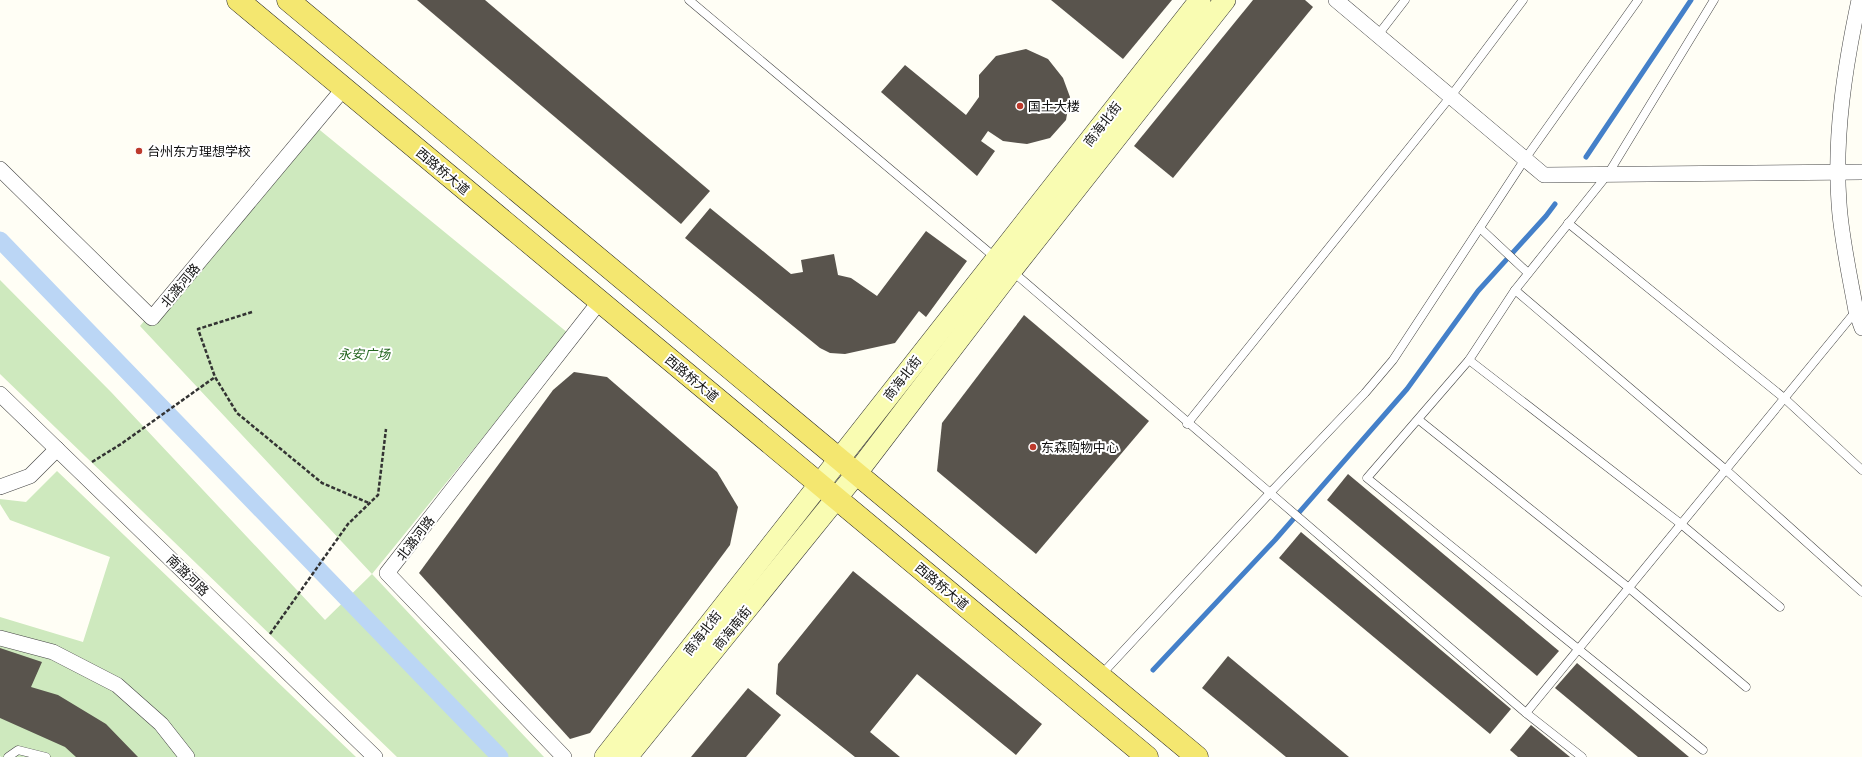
<svg xmlns="http://www.w3.org/2000/svg" width="1862" height="757" font-family="'Noto Serif','Noto Sans SC',serif">
<style>
.green{fill:#cee9be}
.lines{fill:none;stroke-linecap:round;stroke-linejoin:round}
.stream{stroke:#4480c9;stroke-width:5}
.canal{stroke:#bbd6f5;stroke-width:17}
.building{fill:#59544d}
.lane-casing{stroke:#444;stroke-width:9}
.street-casing{stroke:#444;stroke-width:16}
.secondary-casing{stroke:#333;stroke-width:22}
.primary-casing{stroke:#222;stroke-width:23}
.path{stroke:#333;stroke-width:2.5;stroke-dasharray:4 2;stroke-linecap:butt}
.lane{stroke:#fff;stroke-width:8}
.street{stroke:#fff;stroke-width:15}
.secondary{stroke:#f9fcb2;stroke-width:21}
.primary{stroke:#f4e770;stroke-width:22}
.poi-dot{fill:#bd3a2c;stroke:#fff;stroke-width:1.5}
.labels{text-anchor:middle;dominant-baseline:central;stroke-width:4;stroke-linejoin:round;paint-order:stroke}
.poi-label{font-size:13px;fill:#111;stroke:#fff;text-anchor:start}
.street-label{font-size:13px;fill:#111;stroke:#fff}
.park-label{font-size:13px;font-style:italic;fill:#266722;stroke:#fff}
</style>
<rect width="100%" height="100%" fill="#fffef5"/>
<g class="green">
<path d="M310 122 568 333 372 574 544 757H397L0 374V280L111 392 325 620 372 574 140 326Z"/>
<path d="M57 471 356 757H1L0 756V617L83 642 110 557 10 520 0 504V499L26 502Z"/>
</g>
<g class="lines">
<g class="stream">
<path d="M1586 157 1691 0"/>
<path d="M1153 670 1275 540 1407 389 1478 291 1546 216 1555 204"/>
</g>
<path class="canal" d="M0 240 500 757"/>
</g>
<g class="building">
<path d="M417 0H485L710 191 681 224Z"/>
<path d="M1051 0H1172L1123 59Z"/>
<path d="M1253 0H1305L1313 7 1173 178 1134 146Z"/>
<path d="M1026 49 1048 59 1063 78 1070 97 1066 120 1050 138 1027 144 1003 141 988 131 981 141 995 151 977 176 881 92 905 65 966 115 979 97V75L996 56Z"/>
<path d="M710 208 791 274 803 272 801 260 834 254 838 275 851 278 877 296 926 231 967 261 926 317 919 311 895 343 845 354 830 353 820 348 685 238Z"/>
<path d="M1024 315 1149 421 1036 554 937 471 942 423Z"/>
<path d="M574 372 607 377 717 472 738 507 730 545 590 733 570 739 419 573 553 390Z"/>
<path d="M1348 474 1559 651 1537 676 1327 500Z"/>
<path d="M1301 532 1511 709 1490 734 1279 558Z"/>
<path d="M853 571 1042 724 1016 755 917 674 870 732 900 757H855L776 694 778 664Z"/>
<path d="M0 648 42 662 31 687 58 695 106 724 138 757H76L65 747 0 718Z"/>
<path d="M1228 656 1349 757H1286L1202 688Z"/>
<path d="M1577 663 1689 757H1638L1555 688Z"/>
<path d="M748 688 781 715 746 757H691Z"/>
<path d="M1531 725 1570 757H1518L1510 750Z"/>
</g>
<g class="lines">
<defs>
<g id="lane">
<path d="M689 0 997 259"/>
<path d="M1378 35 1405 0"/>
<path d="M1568 223 1784 398 1862 470"/>
<path d="M1480 228 1528 273"/>
<path d="M1012 271 1526 713 1582 757"/>
<path d="M1515 290 1726 470 1862 592"/>
<path d="M1469 360 1681 524 1780 607"/>
<path d="M1419 420 1629 588 1746 687"/>
<path d="M1187 424 1451 96 1523 0"/>
<path d="M1101 675 1269 494 1365 393 1393 360 1525 159 1638 0"/>
<path d="M1526 713 1856 311"/>
<path d="M1703 750 1367 478 1469 360 1515 290 1608 174 1714 0"/>
<path d="M8 757 18 750 46 757"/>
</g>
<g id="street">
<path d="M1336 0 1544 175 1862 172"/>
<path d="M1859 0C1845 66 1834 135 1839 203 1841 237 1850 277 1856 311L1862 328"/>
<path d="M0 169 152 318 344 88"/>
<path d="M0 394 375 757"/>
<path d="M0 487 30 476 57 449"/>
<path d="M0 638 53 652 117 685 161 724 187 757"/>
<path d="M564 757 387 573 600 301"/>
</g>
<g id="secondary">
<path d="M605 757 1200 0"/>
<path d="M627 757 856 474 1011 271 1225 0"/>
</g>
<g id="primary">
<path d="M238 0 1147 757"/>
<path d="M288 0 1197 757"/>
</g>
</defs>
<use href="#lane" class="lane-casing"/>
<use href="#street" class="street-casing"/>
<use href="#secondary" class="secondary-casing"/>
<use href="#primary" class="primary-casing"/>
<g class="path">
<path d="M252 312 198 329 215 377 237 413 322 483 369 503"/>
<path d="M92 462 121 444 215 377"/>
<path d="M270 634 348 524 378 495 386 429"/>
</g>
<use href="#lane" class="lane"/>
<use href="#street" class="street"/>
<use href="#secondary" class="secondary"/>
<use href="#primary" class="primary"/>
</g>
<g class="poi-dot">
<circle cx="1020" cy="106" r="4"/>
<circle cx="139" cy="151" r="4"/>
<circle cx="1033" cy="447" r="4"/>
</g>
<g class="labels">
<g class="poi-label">
<text x="1028" y="106">国土大楼</text>
<text x="147" y="151">台州东方理想学校</text>
<text x="1041" y="447">东森购物中心</text>
</g>
<g class="street-label">
<text transform="translate(1102 124) rotate(-52)">商海北街</text>
<text transform="translate(443 171) rotate(40)">西路桥大道</text>
<text transform="translate(180 285) rotate(-50)">北潞河路</text>
<text transform="translate(692 378) rotate(40)">西路桥大道</text>
<text transform="translate(902 378) rotate(-52)">商海北街</text>
<text transform="translate(415 538) rotate(-52)">北潞河路</text>
<text transform="translate(188 575) rotate(44)">南潞河路</text>
<text transform="translate(942 586) rotate(40)">西路桥大道</text>
<text transform="translate(732 628) rotate(-51)">商海南街</text>
<text transform="translate(702 633) rotate(-52)">商海北街</text>
</g>
<g class="park-label">
<text x="364" y="354">永安广场</text>
</g>
</g>
</svg>
